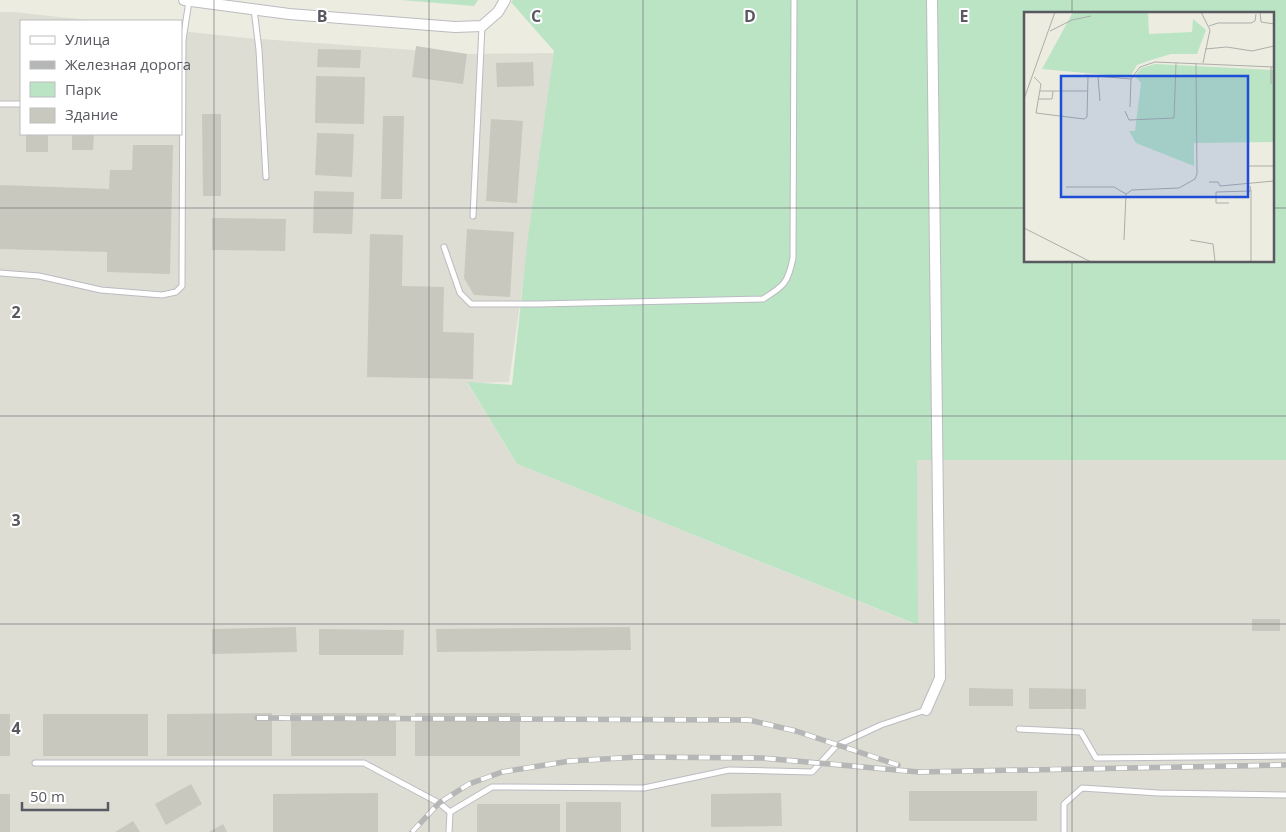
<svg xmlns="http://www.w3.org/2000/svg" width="1286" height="832" font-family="'Open Sans',sans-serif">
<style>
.industrial{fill:#ddddd4}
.green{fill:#bbe4c5;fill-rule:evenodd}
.building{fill:#c9c8bf}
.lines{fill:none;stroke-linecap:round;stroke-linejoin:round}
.lane-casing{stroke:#bbbbc2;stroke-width:7}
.street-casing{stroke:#bbbbc2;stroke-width:12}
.lane{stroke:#fff;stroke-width:5}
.street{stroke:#fff;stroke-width:10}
.rail-casing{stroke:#b5b6b6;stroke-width:5.5}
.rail{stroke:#fff;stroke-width:4;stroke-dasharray:11;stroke-linecap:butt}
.grid{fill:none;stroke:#595a61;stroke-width:1;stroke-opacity:0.55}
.inset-road{fill:none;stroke:#adaea9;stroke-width:1}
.view{fill:#1d4ed8;fill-opacity:0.15;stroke:#1d4ed8;stroke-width:2.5}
.inset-edge{fill:none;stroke:#595a61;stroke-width:2.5}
.grid-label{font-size:16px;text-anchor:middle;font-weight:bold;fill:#595a61;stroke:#fff;stroke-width:4;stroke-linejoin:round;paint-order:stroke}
</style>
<rect width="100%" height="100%" fill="#ecece0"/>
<path class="industrial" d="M0 12H13L96 21H21V134H181V31L246 38 469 54 555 53 509 382 467 383 517 464 917 625 916 460H1286V832H0Z"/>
<g class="green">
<path d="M401 0H478L474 6Z"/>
<path d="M513 0H1286V460H917L918 625 517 464 467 382 512 385 528 237 554 51 511 2ZM1025 14H1272V261H1025Z"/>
</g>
<g class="building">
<path d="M416 46 467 54 463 84 412 77Z"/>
<path d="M318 49 361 50 360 68 317 67Z"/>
<path d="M533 62 534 86 497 87 496 63Z"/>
<path d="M316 76 365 77 364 124 315 123Z"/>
<path d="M202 114H221V196H203Z"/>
<path d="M383 116H404L402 199H381Z"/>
<path d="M491 119 523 121 517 203 486 201Z"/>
<path d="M317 133 354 134 352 177 315 175Z"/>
<rect x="26" y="134" width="22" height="18"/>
<path d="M72 134H94L93 150H72Z"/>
<path d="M133 145H173L170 274 107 272V252L0 249V185L109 189 110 170H132Z"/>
<path d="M314 191 354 192 352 234 313 233Z"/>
<path d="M212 218 286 219 285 251 212 250Z"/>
<path d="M467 229 514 232 510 297 474 295 464 278Z"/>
<path d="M370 234 403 235 402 286 444 287 443 332 474 333 473 379 367 377Z"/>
<rect x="1252" y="619" width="28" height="12"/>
<path d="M296 627 297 652 212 654V629Z"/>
<path d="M630 627 631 650 437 652 436 629Z"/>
<path d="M319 629 404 630 403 655H319Z"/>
<path d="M969 688 1013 689V706H969Z"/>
<path d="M1029 688 1086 689V709H1029Z"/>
<path d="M272 713V756H167V714Z"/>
<rect x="291" y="713" width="105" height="43"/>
<rect x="415" y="713" width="105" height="43"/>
<rect x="0" y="714" width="10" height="42"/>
<rect x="43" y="714" width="105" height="42"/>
<path d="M191 784 202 804 166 825 155 804Z"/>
<rect x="909" y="791" width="128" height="30"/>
<path d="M378 793V832H273V794Z"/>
<path d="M781 793 782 826 711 827V794Z"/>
<rect x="0" y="794" width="10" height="38"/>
<rect x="566" y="802" width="55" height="30"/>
<rect x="477" y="804" width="83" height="28"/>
<path d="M133 821 140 832H115Z"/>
<path d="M223 824 227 832H209Z"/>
</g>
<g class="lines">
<defs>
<g id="lane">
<path d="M254 9 259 50 266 177"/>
<path d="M0 104H21"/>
<path d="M473 216 482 26"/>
<path d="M444 247 460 293 471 304H538L763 299C784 286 788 283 793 258L794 0"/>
<path d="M0 273 39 276 101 290 162 295 176 292 182 286 183 40 189 1"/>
<path d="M1019 729 1081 732 1096 758 1286 756"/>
<path d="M35 763H364L439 803 450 812"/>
<path d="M449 832 450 812 492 787 644 788 729 770 812 772 836 746 881 725 926 710"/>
<path d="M1064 832V804L1082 788 1158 793 1286 795"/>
</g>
<g id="street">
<path d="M184 0 289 14 455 27 482 26 498 12 505 0"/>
<path d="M926 710 940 678 932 0"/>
</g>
</defs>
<use href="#lane" class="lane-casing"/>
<use href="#street" class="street-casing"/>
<use href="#lane" class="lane"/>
<use href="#street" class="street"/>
<defs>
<g id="rail">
<path d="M257 718 749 720 796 731 898 765"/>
<path d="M412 832 439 803 469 784 502 772 570 761 638 757 762 758 919 772 1286 765"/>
</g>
</defs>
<use href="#rail" class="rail-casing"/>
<use href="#rail" class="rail"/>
</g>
<path class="grid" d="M214 0V832M429 0V832M643 0V832M857 0V832M1072 0V14M0 208H1025M1272 208H1286M1072 261V832M0 416H1286M0 624H1286"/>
<g transform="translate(1024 12)">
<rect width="250" height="250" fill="#ecece0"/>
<path d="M49 0H124L125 22 168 20 169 7 182 18 173 42H147L130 47 113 53 106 65 18 57ZM131 52 250 58V130L170 131V154L112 131 105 119H111L117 71 111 64 117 56Z" fill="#bbe4c5"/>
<path class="inset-road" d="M177 0 186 18 179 51M236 0 237 10 250 12M185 14 194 11H227L231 9 232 2M26 19 48 8 67 4M181 37 203 35 228 39 250 34M247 55V72M61 63 107 67 116 55 131 50 250 55M10 65 17 72 12 101 60 107 63 105 64 64M74 65 76 89M16 79H63M0 87 31 0M15 87H28L29 79M106 95 107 67M101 99 105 108 150 106 152 51M224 154H250M185 170H194L196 174 250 169M42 175H90L102 182M205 191H192V180L227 179 226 174M0 216 67 250M100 228 102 182 108 178 155 176 171 167 173 162 172 51M166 228 189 232 191 249M227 250V179"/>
<path class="view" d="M37 64H224V185H37Z"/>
<rect width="250" height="250" class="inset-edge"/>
</g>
<g class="grid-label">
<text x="322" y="22">B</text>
<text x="536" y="22">C</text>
<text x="750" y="22">D</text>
<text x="964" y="22">E</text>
<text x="16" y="318">2</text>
<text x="16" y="526">3</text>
<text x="16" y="734">4</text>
</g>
<rect x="20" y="20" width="162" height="115" fill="#ffffff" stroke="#bdbdc0"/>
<rect x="30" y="36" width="25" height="8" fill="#ffffff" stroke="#bdbdc0"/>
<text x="65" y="45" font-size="15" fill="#595a61">Улица</text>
<rect x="30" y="61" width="25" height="8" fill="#b5b6b6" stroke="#bdbdc0"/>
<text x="65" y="70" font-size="15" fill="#595a61">Железная дорога</text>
<rect x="30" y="82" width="25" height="15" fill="#bbe4c5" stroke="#bdbdc0"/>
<text x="65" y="95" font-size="15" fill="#595a61">Парк</text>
<rect x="30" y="108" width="25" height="15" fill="#c9c8bf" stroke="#bdbdc0"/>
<text x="65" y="120" font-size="15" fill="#595a61">Здание</text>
<path d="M22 802v8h86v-8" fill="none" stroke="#595a61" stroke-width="2.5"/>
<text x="30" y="802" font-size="15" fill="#595a61" stroke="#ffffff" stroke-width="4" paint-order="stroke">50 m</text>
</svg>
